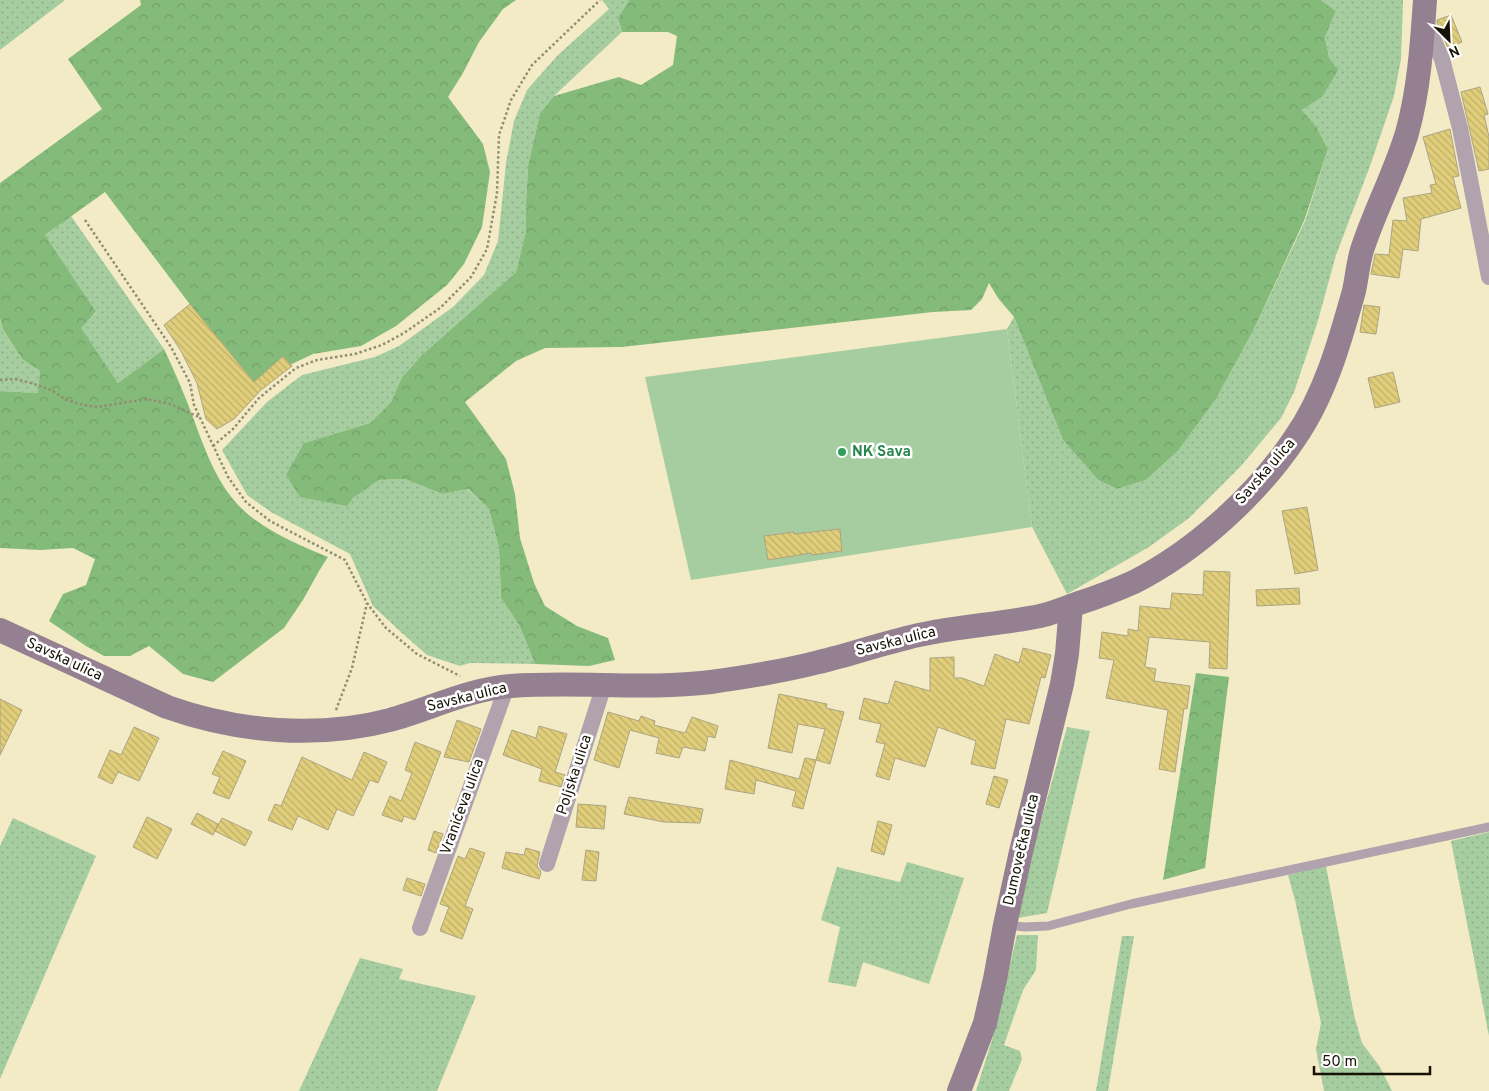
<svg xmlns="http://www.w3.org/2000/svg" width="1489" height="1091" font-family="Overpass,sans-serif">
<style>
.green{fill:url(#green-dots)}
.forest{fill:url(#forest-crowns)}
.pitch{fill:#a6cd9f}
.building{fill:url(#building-back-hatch);stroke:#aca482}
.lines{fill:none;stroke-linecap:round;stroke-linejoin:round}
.path{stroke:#928d72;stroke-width:2.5;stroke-dasharray:2.5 2.5;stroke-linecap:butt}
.lane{stroke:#b0a3ad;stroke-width:9}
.street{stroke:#b0a3ad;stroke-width:16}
.secondary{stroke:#948090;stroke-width:24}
.leisure-dot{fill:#2e9e5b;stroke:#fff;stroke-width:2}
.labels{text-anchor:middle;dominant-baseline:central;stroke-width:5;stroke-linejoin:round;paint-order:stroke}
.leisure-label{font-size:15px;font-weight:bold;fill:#27864d;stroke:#fff;text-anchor:start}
.street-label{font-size:15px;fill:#161306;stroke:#fff}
</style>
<defs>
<pattern id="green-dots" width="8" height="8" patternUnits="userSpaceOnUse" patternTransform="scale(1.25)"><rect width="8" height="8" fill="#a6cd9f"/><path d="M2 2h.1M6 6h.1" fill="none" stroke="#8eaf87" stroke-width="1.8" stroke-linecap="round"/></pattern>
<pattern id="forest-crowns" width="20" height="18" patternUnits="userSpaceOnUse" patternTransform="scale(1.25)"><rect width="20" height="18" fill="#84bb7b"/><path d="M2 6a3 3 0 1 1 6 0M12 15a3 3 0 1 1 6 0" fill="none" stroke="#71a069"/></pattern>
<pattern id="building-back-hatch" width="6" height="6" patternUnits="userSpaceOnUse" patternTransform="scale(1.25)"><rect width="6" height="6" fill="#e0ce7b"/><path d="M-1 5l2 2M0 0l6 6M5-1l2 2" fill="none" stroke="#bfb069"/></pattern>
</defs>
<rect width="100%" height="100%" fill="#f2ebc6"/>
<g class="green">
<path d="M0 0H65L0 50Z"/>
<path d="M602 0H629L618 18 622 32 554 96 540 113 528 166 526 202V231L516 272 423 354 402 377 391 402 370 423 304 443 352 499 379 480 405 479 442 494 467 489 489 509 499 548 501 598 519 625 535 664 470 663 460 666 427 655 402 633 373 606 350 554 271 512 247 495 222 450 267 402 302 375 375 357 399 346 453 307 484 275 498 241 506 163 514 121 527 90 557 56 609 9Z"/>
<path d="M1321 0H1403L1401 59 1394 96 1370 166 1336 255 1317 324 1294 392 1281 418 1241 466 1189 518 1149 547 1067 594 1032 527 1007 329 1014 317 1063 440 1098 480 1117 489 1146 480 1178 451 1216 399 1253 331 1305 221 1328 149 1316 126 1302 110 1322 97 1329 58 1325 37 1336 11Z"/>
<path d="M71 216 164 349 118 383 80 328 96 313 45 235Z"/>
<path d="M0 318 3 331 22 359 40 371 39 393 0 391Z"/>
<path d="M1067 727 1090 731 1047 913 1018 918 1021 893Z"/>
<path d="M13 818 96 856 0 1079V846Z"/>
<path d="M1489 832V1036L1451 841Z"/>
<path d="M907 862 964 878 929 984 863 962 856 987 828 982 840 927 821 920 837 867 900 882Z"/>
<path d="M1326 866 1354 1015 1362 1043 1380 1067 1392 1091H1324L1316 1049 1321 1023 1295 900 1288 875Z"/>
<path d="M1017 935H1038L1036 970 1023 990 1004 1045 1020 1051 1022 1059 1009 1091H976L992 1040Z"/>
<path d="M1122 936H1134L1108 1091H1096Z"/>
<path d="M360 958 403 969 399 979 476 996 437 1091H299Z"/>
</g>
<g class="forest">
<path d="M140 0H516L503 9 479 42 463 73 448 97 483 144 490 172 482 227 464 264 447 285 396 326 361 346 313 354 254 382 201 319 105 192 45 235 96 312 81 328 118 383 164 349C174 370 183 391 191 412 202 441 212 473 232 498 255 527 295 543 328 557L319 571 303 600 284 628 213 682 183 674 149 646 130 656H104L86 646 49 621 63 594 86 585 95 559 73 548 40 550 0 548V391L38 393 40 371 22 359 3 330 0 318V183L102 109 68 59 141 5Z"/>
<path d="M629 0H1321L1336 11 1325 37 1329 58 1338 70 1322 97 1302 110 1316 126 1328 149 1304 221 1253 331 1216 399 1178 451 1146 480 1117 489 1098 480 1063 440 1014 317 998 298 989 283 982 299 971 310 933 312 622 347 545 348 516 361 465 402 506 459 515 494 520 538 534 583 545 606 577 626 608 638 615 660 589 666 535 664 519 625 501 598 499 548 489 509 468 489 442 494 405 479 379 480 352 499 347 506 300 497 286 475 304 443 370 423 391 402 402 377 423 354 516 272 526 231V202L528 166 540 113 554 96 619 77 641 85 673 65 677 36 668 32H622L618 18Z"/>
<path d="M1196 673 1229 677 1205 868 1163 880Z"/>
</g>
<path class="pitch" d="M1007 329 1032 527 691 580 645 377Z"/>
<g class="building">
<path d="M1451 15 1462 42 1448 48 1437 23V20Z"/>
<path d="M1480 87 1488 114 1484 115 1489 137V169L1479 171 1461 92Z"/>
<path d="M1450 129 1459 176 1453 177 1461 208 1421 219 1418 251 1403 249 1399 278 1371 274 1375 254 1389 255 1393 220 1407 221 1403 198 1432 193 1430 185 1436 184 1423 137Z"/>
<path d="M190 304 254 382 283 356 292 366 261 390 234 419 217 429 206 419 197 383 181 351 164 325Z"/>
<path d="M1364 305 1380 307 1376 334 1360 332Z"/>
<path d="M1393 372 1400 402 1375 408 1368 378Z"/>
<path d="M1307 507 1318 570 1295 574 1282 511Z"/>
<path d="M840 529 842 551 812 555 811 553 768 560 764 536 794 532V534Z"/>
<path d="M1204 571 1230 572 1227 669 1209 668 1210 642 1149 637 1145 667 1156 669 1154 681 1190 686 1187 709 1184 708 1175 772 1159 769 1168 710 1106 698 1114 660 1099 658 1102 632 1128 636V629L1138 631 1140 606 1170 609 1172 593 1203 595Z"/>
<path d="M1299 588 1300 604 1257 606 1256 590Z"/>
<path d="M1023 648 1051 655 1045 678 1041 677 1029 724 1006 719 995 769 971 764 976 741 938 727 925 767 895 758 889 780 876 776 885 744 876 742 881 724 859 719 864 698 888 704 895 681 930 691V658L954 657V678H962L984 686 995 654 1019 663Z"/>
<path d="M779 694 827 704 826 708 844 712 830 764 816 760 825 729 798 724 792 753 768 748Z"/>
<path d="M0 699 22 710 0 755Z"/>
<path d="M608 712 639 721 641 716 655 721 654 725 685 733 692 717 718 726 715 738 708 736 705 751 683 747 679 758 656 753 659 738 630 730 619 768 594 760Z"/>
<path d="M457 720 481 729 469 762 444 757Z"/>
<path d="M539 726 567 734 555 772 565 775 561 787 539 781 542 769 503 755 512 730 536 738Z"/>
<path d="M134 727 159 738 139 781 118 772 112 784 98 777 110 750 121 755Z"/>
<path d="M415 742 441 752 415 820 404 816 402 822 382 815 390 796 401 801 412 773 405 770Z"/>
<path d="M223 751 246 761 229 799 213 793 220 777 212 774Z"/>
<path d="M364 752 387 762 378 783 370 780 353 816 337 809 328 830 298 816 292 830 268 820 275 804 281 806 302 757 352 780Z"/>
<path d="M805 758 816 760 803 809 792 806 796 791 756 780 754 794 725 789 730 760 799 779Z"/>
<path d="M994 776 1008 780 999 808 986 804Z"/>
<path d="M629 797 703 809 700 823 664 822 624 814Z"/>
<path d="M578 804 606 806 604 829 576 827Z"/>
<path d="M197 813 218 824 213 835 191 824Z"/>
<path d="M147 817 172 829 157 859 133 847Z"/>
<path d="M222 818 252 832 245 846 215 831Z"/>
<path d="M878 821 892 825 884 855 871 851Z"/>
<path d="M434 831 443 834 436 853 428 850Z"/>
<path d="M470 848 485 853 465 906 473 909 462 939 440 931 449 907 440 904 458 856 465 859Z"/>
<path d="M526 848 540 852 537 866 541 872 539 879 502 868 506 852 524 855Z"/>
<path d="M586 850 599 852 596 881 582 880Z"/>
<path d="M407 878 425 884 421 896 403 890Z"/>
</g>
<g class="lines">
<g class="path">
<path d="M85 220 171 347 190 383 194 405 228 477 246 502 270 521 345 560 367 603 386 628 417 654 460 676"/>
<path d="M0 380 15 379 31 383 51 390 65 399 79 404 97 407 147 399 170 404 199 417"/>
<path d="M213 446 233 429 259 398 296 368 317 360 355 354 382 345 404 333 440 308 471 277 487 249 497 193 499 135 511 100 532 65 600 0"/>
<path d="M336 710 352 668 367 603"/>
</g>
<path class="lane" d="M1005 925 1025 927 1048 926 1131 904 1489 827"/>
<g class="street">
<path d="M1425 20 1442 59 1460 128 1489 277"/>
<path d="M547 864 604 685"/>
<path d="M420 928 507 686"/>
</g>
<g class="secondary">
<path d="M0 630 167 707C238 732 317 739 390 720 430 709 469 689 511 686 578 681 645 690 711 682 747 677 784 671 819 662 854 654 888 641 924 634 962 626 1001 624 1040 616 1053 613 1066 608 1079 603 1098 597 1116 590 1134 582 1195 551 1257 495 1295 438 1325 395 1340 341 1354 291 1357 277 1358 263 1362 250 1375 210 1395 173 1407 133 1419 90 1422 44 1425 0"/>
<path d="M959 1091 985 1023 995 979 1005 925 1020 856 1062 684 1067 654 1071 606"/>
</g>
</g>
<circle class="leisure-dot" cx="842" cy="452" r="5"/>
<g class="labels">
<g class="leisure-label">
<text x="852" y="452">NK Sava</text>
</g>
<g class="street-label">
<text transform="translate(1266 472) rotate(-49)">Savska ulica</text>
<text transform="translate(896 642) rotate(-14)">Savska ulica</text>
<text transform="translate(64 660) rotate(25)">Savska ulica</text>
<text transform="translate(467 698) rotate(-14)">Savska ulica</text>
<text transform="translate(575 775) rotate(-72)">Poljska ulica</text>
<text transform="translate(463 807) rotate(-70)">Vranićeva ulica</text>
<text transform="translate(1022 850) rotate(-77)">Dumovečka ulica</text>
</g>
</g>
<g transform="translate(1449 40) rotate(156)" stroke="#ffffff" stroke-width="4" paint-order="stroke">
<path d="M0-4L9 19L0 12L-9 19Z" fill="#161306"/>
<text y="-8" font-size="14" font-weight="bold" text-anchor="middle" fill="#161306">N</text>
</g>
<path d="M1314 1066v8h116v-8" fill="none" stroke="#161306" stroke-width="2.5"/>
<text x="1322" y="1066" font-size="15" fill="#161306" stroke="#ffffff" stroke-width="4" paint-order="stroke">50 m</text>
</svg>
